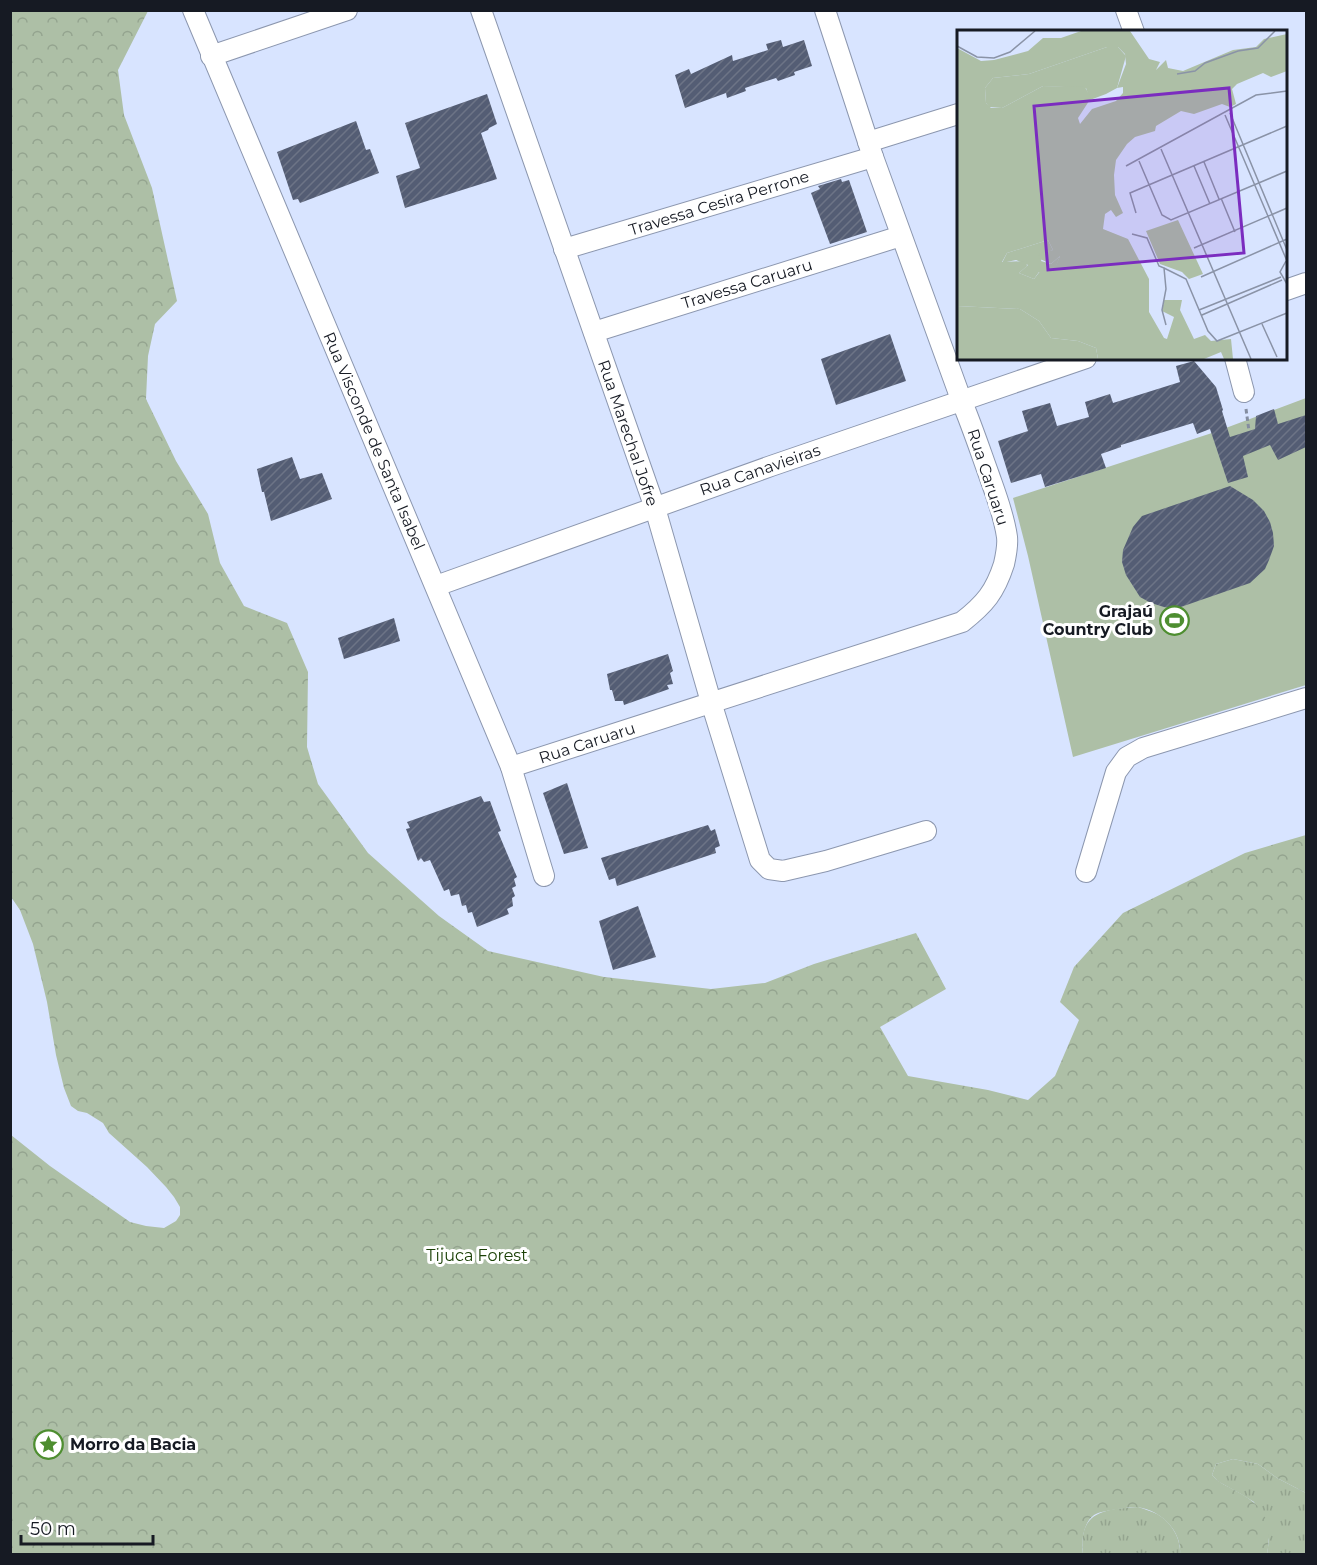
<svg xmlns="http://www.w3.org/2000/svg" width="1317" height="1565" font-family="Montserrat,sans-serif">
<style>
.grass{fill:url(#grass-tufts)}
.forest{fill:url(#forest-crowns)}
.pitch{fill:#adbfa6}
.building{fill:url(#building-hatch)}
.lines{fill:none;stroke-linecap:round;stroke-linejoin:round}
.street-casing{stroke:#8c97af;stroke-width:22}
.path{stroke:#848da0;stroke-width:3;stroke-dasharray:4.5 3;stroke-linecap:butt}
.street{stroke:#fff;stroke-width:20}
.labels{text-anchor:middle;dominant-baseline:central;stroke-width:6;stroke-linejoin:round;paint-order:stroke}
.street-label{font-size:16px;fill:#161a23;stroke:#fff}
.poi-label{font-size:16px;font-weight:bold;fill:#161a23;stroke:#fff;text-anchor:end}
.park-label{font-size:16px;fill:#1a4005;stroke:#fff}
.inset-road{fill:none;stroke:#8a93a7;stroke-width:1.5}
.view{fill:#7b2cbf;fill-opacity:0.15;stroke:#7b2cbf;stroke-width:3}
.inset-edge{fill:none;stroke:#161a23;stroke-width:3}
</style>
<defs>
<pattern id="grass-tufts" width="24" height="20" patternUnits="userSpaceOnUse" patternTransform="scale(1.5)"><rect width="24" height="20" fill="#adbfa6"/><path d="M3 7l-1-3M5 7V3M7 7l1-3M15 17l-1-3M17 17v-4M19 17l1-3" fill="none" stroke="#94a48f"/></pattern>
<pattern id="forest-crowns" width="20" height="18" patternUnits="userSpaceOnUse" patternTransform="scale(1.5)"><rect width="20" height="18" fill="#adbfa6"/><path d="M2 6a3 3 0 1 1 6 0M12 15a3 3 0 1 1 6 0" fill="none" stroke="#94a48f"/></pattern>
<pattern id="building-hatch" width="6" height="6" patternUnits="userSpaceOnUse" patternTransform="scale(1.5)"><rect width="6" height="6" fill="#545d74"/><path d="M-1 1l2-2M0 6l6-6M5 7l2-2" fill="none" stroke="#6d7486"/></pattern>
</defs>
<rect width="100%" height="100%" fill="#d8e4ff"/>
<g class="grass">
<path d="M1233 1459 1258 1464 1277 1478 1306 1493V1554H1267L1269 1540 1254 1502 1241 1494 1219 1482 1212 1475 1216 1464Z"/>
<path d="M1138 1507C1144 1509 1151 1511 1157 1514 1171 1522 1181 1538 1180 1554H1083C1078 1512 1103 1509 1138 1507Z"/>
</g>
<path class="forest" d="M11 10 148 11 118 70 124 115 152 188 177 301 155 324 148 356 146 399 176 461 208 514 220 563 244 606 287 623 308 672 307 747 318 784 368 853 439 916 488 951 604 977 711 989 765 983 814 964 916 933 946 989 880 1027 908 1076 988 1090 1028 1100 1055 1076 1079 1020 1060 1002 1074 967 1123 913 1245 853 1306 835V1493L1277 1478 1258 1464 1233 1459 1216 1464 1212 1475C1220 1484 1226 1485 1236 1491 1265 1506 1273 1522 1267 1554H1180C1182 1531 1160 1509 1136 1507 1128 1507 1120 1509 1112 1510 1107 1511 1099 1512 1094 1515 1083 1523 1081 1542 1083 1554H11V1135L50 1166 130 1222 146 1226 164 1228 176 1221 180 1215V1207L174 1197 166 1187 147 1167 109 1133 103 1123 87 1113 78 1111 71 1106 64 1088 56 1055 47 1002 33 944 20 910 11 897Z"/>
<path class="pitch" d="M1306 398V685L1073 757 1028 556 1013 498 1215 432Z"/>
<g class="building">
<path d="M781 40 783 47 804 40 812 66 794 72 795 75 778 81 776 78 745 88 746 91 727 98 726 93 685 108 675 75 689 69 691 74 732 55 733 61 768 50 766 44Z"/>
<path d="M487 94 497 124 489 128 488 130 481 133 497 179 405 208 396 176 420 168 405 123Z"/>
<path d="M356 121 366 150 370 149 379 173 300 203 298 199 293 200 277 152Z"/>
<path d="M841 179 842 182 849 180 867 232 830 244 811 193 820 189 818 186Z"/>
<path d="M890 334 906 381 836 405 821 359Z"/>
<path d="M1194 361 1216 387 1223 410 1222 411 1230 437 1255 429 1256 416 1274 409 1278 424 1306 415V447L1278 460 1270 445 1243 456 1248 477 1228 483 1210 429 1197 434 1193 423 1121 445V447L1101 454 1106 468 1045 487 1041 474 1011 483 998 441 1028 431 1022 411 1050 403 1057 426 1089 417 1085 402 1110 394 1113 403 1180 382 1176 366Z"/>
<path d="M292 457 300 479 322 473 332 499 271 521 264 492H262L257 469Z"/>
<path d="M1230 486 1253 500 1264 511 1270 522 1273 533 1274 546 1269 560 1265 569 1250 583 1175 609 1164 607 1151 603 1140 597 1126 575 1122 562 1123 550 1133 527 1142 516Z"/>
<path d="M394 618 400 641 344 659 338 638Z"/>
<path d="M668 654 673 671 670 673 673 684 667 685 669 689 624 705 623 701H615L612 690H610L607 674Z"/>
<path d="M567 783 588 848 564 854 543 793Z"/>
<path d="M481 796 484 802 490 801 501 831 498 832 517 877 514 879 516 886 512 888 515 896 512 898 513 906 507 909 509 914 477 927 472 912 468 913 466 905 462 906 459 894 451 896 449 889 444 891 430 860 424 862 421 858 418 861 406 829 410 828 407 822Z"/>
<path d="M708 825 711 831 715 829 720 846 715 848 716 853 617 886 615 878 609 880 601 858Z"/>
<path d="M638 906 656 957 613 970 599 921Z"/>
</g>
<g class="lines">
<defs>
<g id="street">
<path d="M193 10 511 767 544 876"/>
<path d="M481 10 655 508 711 702 760 860 769 869 783 871 826 861 926 831"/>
<path d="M1126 10 1134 32"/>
<path d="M211 56 347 10"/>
<path d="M868 142 958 114"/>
<path d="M564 249 873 157"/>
<path d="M1286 290 1306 283"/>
<path d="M594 332 901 236"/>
<path d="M1235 358 1244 392"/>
<path d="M436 586 771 466 1086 358"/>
<path d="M511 767 962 622C985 604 995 592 1004 564 1006 555 1008 545 1007 537 1004 515 996 495 989 475 980 450 972 426 962 402L873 157 825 10"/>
<path d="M1086 872 1116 772 1127 757 1143 748 1306 698"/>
</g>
</defs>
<use href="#street" class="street-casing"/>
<path class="path" d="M1246 409 1249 431"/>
<use href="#street" class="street"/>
</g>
<defs>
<symbol id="stadium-ring" viewBox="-11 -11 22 22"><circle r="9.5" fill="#fff" stroke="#4e8e30" stroke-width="1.5"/><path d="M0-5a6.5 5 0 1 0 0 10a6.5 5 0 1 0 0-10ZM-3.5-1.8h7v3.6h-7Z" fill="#4e8e30"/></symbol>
<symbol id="sight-ring" viewBox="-11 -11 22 22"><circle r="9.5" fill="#fff" stroke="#4e8e30" stroke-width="1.5"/><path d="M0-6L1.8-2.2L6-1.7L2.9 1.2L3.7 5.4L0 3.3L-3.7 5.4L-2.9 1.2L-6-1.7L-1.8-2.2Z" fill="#4e8e30"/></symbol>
</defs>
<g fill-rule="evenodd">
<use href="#stadium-ring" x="1158" y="604" width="33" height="33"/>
<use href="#sight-ring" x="32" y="1428" width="33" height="33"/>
</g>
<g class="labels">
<g class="street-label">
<text transform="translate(719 203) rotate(-17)">Travessa Cesira Perrone</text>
<text transform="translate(747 284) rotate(-17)">Travessa Caruaru</text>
<text transform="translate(628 433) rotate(71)">Rua Marechal Jofre</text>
<text transform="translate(374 441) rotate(67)">Rua Visconde de Santa Isabel</text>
<text transform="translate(760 470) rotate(-19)">Rua Canavieiras</text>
<text transform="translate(988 477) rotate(72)">Rua Caruaru</text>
<text transform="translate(587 743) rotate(-18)">Rua Caruaru</text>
</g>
<g class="poi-label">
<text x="1153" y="611">Grajaú<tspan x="1153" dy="18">Country Club</tspan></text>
<text x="70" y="1444" text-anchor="start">Morro da Bacia</text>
</g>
<g class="park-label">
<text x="477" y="1255">Tijuca Forest</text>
</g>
</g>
<g transform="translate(957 30)">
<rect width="330" height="330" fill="#d8e4ff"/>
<path d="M150 17H161L169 26 160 58 149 64 133 70 129 58 86 56 45 78 32 77 29 73 28 58 36 48 72 44ZM91 210 96 220 87 223 84 231 94 234 103 226 97 242H82L77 249 62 243 71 235 59 230 45 233 50 223ZM0 276 63 279 82 291 94 308 121 311 139 318 141 329H0Z" fill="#adbfa6"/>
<path d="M124 1H173L192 29 203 32 199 40 209 30 211 38 226 41 276 20 299 17 307 9 330 4V41L314 47 306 43 280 54 275 59 279 74 273 77 265 74 237 84 224 81 199 96 198 101 178 107 170 114 159 130 157 145 158 165 166 183 159 187 154 180 148 184 146 199 171 209 192 249V282L207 308 210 309 217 287 205 281 207 270H225L223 280 237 309 248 305 254 311 274 309 276 329H267L264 322 247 329H141L139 318 121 311 94 308 82 291 63 279 0 276V18L24 31 37 30 71 21 86 8H104ZM150 17H161L168 24 169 34 160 58 166 57V63L159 71 135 79 123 94 121 88 134 68 128 57 86 56 45 78H34L29 73 28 58 36 48 72 44ZM91 210 96 220 83 223 81 228 94 234 103 226 96 242 84 240 77 249 62 243 70 236 69 231 45 232 50 223Z" fill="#adbfa6" fill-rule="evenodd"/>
<path d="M221 190 246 244 232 249 225 242 203 234 189 201Z" fill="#adbfa6"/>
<path class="inset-road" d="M0 16 20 27 37 28 53 22 78 1M220 44 238 41 248 33 281 21 301 18 318 1M273 83 330 220M268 85 330 231M204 119 294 329M182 131 205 185 214 190 330 141M247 132 262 169M169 136 299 65 330 61M237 136 253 174M264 168 278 202M179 183 173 163 330 96M175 204 190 208 202 236 207 238 209 259 205 280 209 295M237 218 330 178M329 231 323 242 330 254M207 238 229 249 251 301 260 311 330 283M244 247 330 209M242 280 324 247M245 285 325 250M305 294 320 327"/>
<path class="view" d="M272 58 287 223 91 240 77 76Z"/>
<rect width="330" height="330" class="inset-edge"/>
</g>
<rect width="1317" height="1565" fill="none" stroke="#161a23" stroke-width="24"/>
<path d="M21 1535v9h132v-9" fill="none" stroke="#161a23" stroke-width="3"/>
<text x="30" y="1535" font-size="18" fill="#161a23" stroke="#ffffff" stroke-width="4.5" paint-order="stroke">50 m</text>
</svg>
